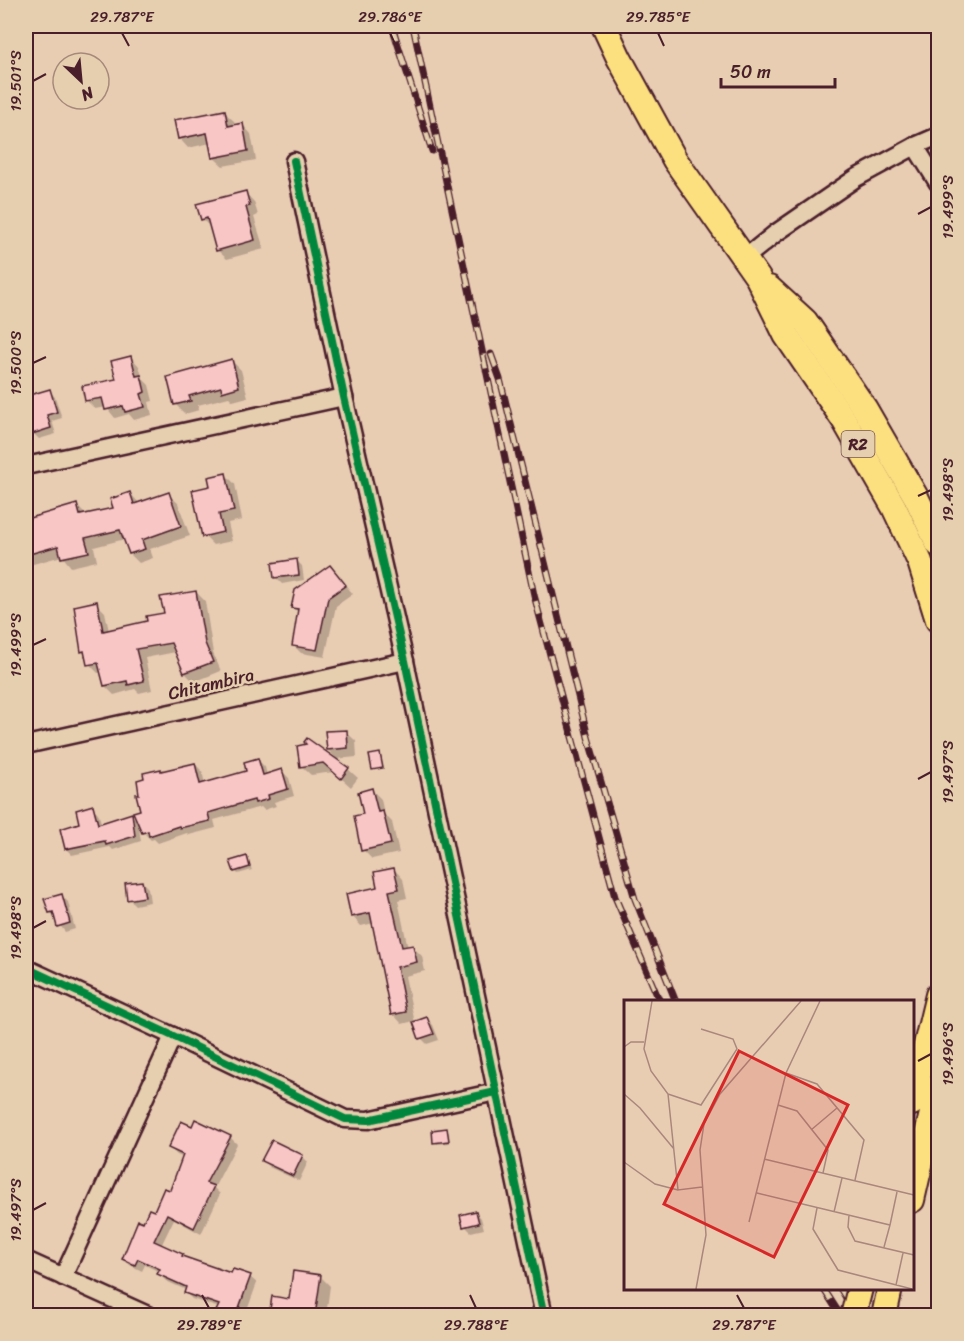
<svg xmlns="http://www.w3.org/2000/svg" width="964" height="1341" font-family="Sriracha,sans-serif">
<style>
.shadow{fill:#0003}
.building{fill:#f7c6c5;stroke:#4a1f2b;stroke-width:1.5}
.lines{fill:none;stroke-linecap:round;stroke-linejoin:round}
.minor-casing{stroke:#4a1f2b;stroke-width:21}
.highway-casing{stroke:#4a1f2b;stroke-width:28}
.minor{stroke:#e5cfae;stroke-width:16}
.highway{stroke:#fce080;stroke-width:24}
.rail-casing{stroke:#4a1f2b;stroke-width:7}
.rail{stroke:#e5cfae;stroke-width:4.5;stroke-dasharray:14;stroke-linecap:butt}
.highway-bridge-casing{stroke:#4a1f2b;stroke-width:28;stroke-linecap:butt}
.highway-bridge{stroke:#fce080;stroke-width:24}
.cycleway-casing{stroke:#e5cfae;stroke-width:11}
.cycleway{stroke:#00873e;stroke-width:8}
.ticks{fill:none;stroke:#4a1f2b;stroke-width:2}
.labels{text-anchor:middle;dominant-baseline:central;stroke-width:5;stroke-linejoin:round;paint-order:stroke}
.shield{fill:#e5cfae;stroke:#785452;stroke-width:1.5}
.shield-label{font-size:16px;font-weight:bold;fill:#4a1f2b}
.street-label{font-size:18px;fill:#4a1f2b;stroke:#e5cfae}
.inset-road{fill:none;stroke:#a9877d;stroke-width:1.5}
.view{fill:#d62828;fill-opacity:0.15;stroke:#d62828;stroke-width:3}
.inset-edge{fill:none;stroke:#4a1f2b;stroke-width:3}
.neatline{fill:none;stroke:#4a1f2b;stroke-width:2}
.ticks-label{font-size:15px;text-anchor:middle;fill:#4a1f2b}
</style>
<rect width="100%" height="100%" fill="#e9cdb3"/>
<filter id="ink" filterUnits="userSpaceOnUse"><feTurbulence type="fractalNoise" baseFrequency=".0167" numOctaves="2"/><feDisplacementMap in="SourceGraphic" scale="12" xChannelSelector="R" yChannelSelector="G"/><feConvolveMatrix kernelMatrix="1 2 1 2 8 2 1 2 1" color-interpolation-filters="sRGB"/></filter>
<g filter="url(#ink)">
<g class="shadow">
<path d="M224 112 234 121 235 126 242 124 251 134 256 160 223 166 213 157 211 143 188 148 179 138Z"/>
<path d="M245 192 254 202 258 215 254 217 264 249 227 259 217 250 211 228 202 219Z"/>
<path d="M131 357 139 366 143 379 149 385 153 401 149 402 152 415 134 420 129 414 115 418 106 407 95 409 87 401 118 380Z"/>
<path d="M232 361 241 370 248 397 233 401 229 397 198 405 199 410 185 414 176 405Z"/>
<path d="M49 391 55 397 62 418 52 421 56 434 39 439 33 433 27 413 26 414V398Z"/>
<path d="M225 474 235 484 242 520 228 523 232 541 213 545 204 536 212 487Z"/>
<path d="M130 493 140 504 168 494 178 503 190 536 150 549 153 558 139 563 130 554 125 539 94 547 97 561 71 567 62 556 26 566V520L77 506 86 515 115 509Z"/>
<path d="M296 560 302 566 304 580 282 584 276 578Z"/>
<path d="M330 566 353 594 336 606 325 657 301 653 293 645 299 613 293 607Z"/>
<path d="M196 592 205 601 213 653 221 671 194 682 185 673 176 652 145 658 152 690 139 693 135 689 114 695 105 686 102 672 98 673 89 664 87 655 82 651 96 603 105 612 109 631 148 622 166 614Z"/>
<path d="M346 732 356 741 357 757 337 759 328 750Z"/>
<path d="M308 740 348 769 358 778 351 787 334 772 311 775 301 766 309 745Z"/>
<path d="M258 760 265 767 267 775 282 771 289 778 294 796 274 802 276 806 264 810 261 807 214 820 216 828 189 835 187 833 158 843 154 839 151 840 145 834 156 830 145 831V834L143 832 141 811 162 772 195 764 202 771 205 784 248 772Z"/>
<path d="M372 790 381 799 384 814 392 822 399 853 372 859 363 850 365 815Z"/>
<path d="M92 807 98 813 102 825 131 815 138 821 141 841 113 850 110 847 72 855 66 849Z"/>
<path d="M246 858 252 870 238 874 235 871Z"/>
<path d="M394 869 403 879 407 898 398 900 408 948 413 947 422 956 425 971 405 976 415 1023 414 1021 402 1024 393 1014 374 923 361 926 352 916 379 888Z"/>
<path d="M142 882 148 888 150 902 135 905 129 899Z"/>
<path d="M62 896 68 902 75 929 65 932 50 912Z"/>
<path d="M427 1019 433 1025 439 1040 427 1044 421 1038Z"/>
<path d="M192 1128 230 1137 237 1144 214 1188 220 1194 201 1234 174 1219 161 1246 185 1258 232 1275 250 1277 257 1283 245 1316H224L219 1308 192 1299 185 1292 186 1290 166 1281 159 1274 160 1272 145 1265 142 1271 130 1265 123 1258 144 1224 171 1192 184 1158 177 1155 170 1148Z"/>
<path d="M447 1130 449 1133 450 1143 437 1144 434 1142Z"/>
<path d="M302 1156 308 1162 299 1181 269 1167 263 1161Z"/>
<path d="M476 1212 481 1218 484 1229 471 1232 465 1226Z"/>
<path d="M321 1277 330 1286 326 1316H272Z"/>
</g>
<g class="building">
<path d="M225 110 228 126 243 123 248 151 212 158 207 133 178 139 174 120Z"/>
<path d="M246 191 250 206 246 207 255 240 216 251 207 218 201 220 196 204Z"/>
<path d="M131 356 136 376 141 375 145 392 141 394 145 407 125 412 123 406 105 410 102 398 85 401 82 386 116 379 111 361Z"/>
<path d="M232 359 239 387 222 392 221 387 189 396 191 401 174 405 167 377Z"/>
<path d="M50 389 57 412 47 415 51 428 32 434 26 413V396Z"/>
<path d="M226 473 234 511 219 514 223 532 202 537 192 490 210 486 208 477Z"/>
<path d="M130 492 134 504 169 492 181 526 142 540 145 549 129 554 120 530 85 538 89 552 61 558 58 546 26 555V519L77 504 80 515 113 508 110 499Z"/>
<path d="M297 559 299 575 274 578 272 563Z"/>
<path d="M330 565 346 585 328 598 317 650 292 646 298 609 291 608 295 590Z"/>
<path d="M196 591 205 643 213 662 184 673 171 643 136 649 144 681 128 685 127 681 104 686 98 663 87 665 84 651 81 652 74 606 97 601 103 631 147 621 146 616 164 613 160 597Z"/>
<path d="M347 730 348 748 327 750 325 731Z"/>
<path d="M307 738 349 768 341 779 323 763 300 767 297 746 306 744 304 742Z"/>
<path d="M380 753 383 768 372 770 369 755Z"/>
<path d="M258 758 263 775 282 769 288 789 268 795 269 799 255 803 254 800 208 813 210 821 180 828 179 826 149 836 148 831 142 833 133 812 140 810 136 794H139L137 780 144 778 143 773 161 769V771L195 763 200 784 246 771 244 762Z"/>
<path d="M372 788 378 812 383 811 391 844 361 851 354 816 363 814 358 792Z"/>
<path d="M93 805 98 824 132 813 135 836 106 845 105 841 65 849 60 829 79 823 76 810Z"/>
<path d="M247 856 250 867 234 872 230 861Z"/>
<path d="M394 868 399 889 389 891 402 947 413 945 417 962 397 967 406 1012 391 1015 370 913 351 917 346 894 377 887 374 872Z"/>
<path d="M142 881 145 897 127 900 125 883Z"/>
<path d="M62 894 70 923 57 927 53 912 49 913 44 899Z"/>
<path d="M427 1017 434 1034 419 1039 413 1022Z"/>
<path d="M195 1119 231 1136 206 1183 214 1186 194 1228 167 1214 154 1241 183 1254 182 1256 231 1273 233 1269 251 1275 236 1316 216 1311 219 1305 184 1293 186 1287 157 1274 160 1269 138 1259 135 1265 122 1259 138 1220 143 1222 149 1209 154 1211 164 1188 170 1190 183 1155 168 1148 181 1121 192 1126Z"/>
<path d="M447 1128 449 1141 433 1143 432 1130Z"/>
<path d="M272 1140 303 1155 293 1176 261 1161Z"/>
<path d="M476 1211 479 1223 463 1227 460 1215Z"/>
<path d="M293 1271 321 1275 315 1316H269L272 1296 289 1299Z"/>
</g>
<g class="lines">
<defs>
<g id="minor">
<path d="M915 146 938 136"/>
<path d="M294 161 344 397 405 661 544 1316"/>
<path d="M745 258 776 233 856 178 915 146 938 183"/>
<path d="M26 466 344 397"/>
<path d="M26 745 405 661"/>
<path d="M26 968 173 1036 345 1119 368 1120 496 1092"/>
<path d="M26 1260 150 1316"/>
<path d="M63 1277 173 1036"/>
</g>
<g id="highway">
<path d="M604 26 619 58 675 160 758 278 786 335 844 420 894 507 920 562 938 620"/>
<path d="M769 288 805 321 865 409 916 497 938 544"/>
<path d="M912 1103 938 995"/>
<path d="M912 1200 938 1087"/>
<path d="M884 1316 890 1288"/>
</g>
</defs>
<use href="#minor" class="minor-casing"/>
<use href="#highway" class="highway-casing"/>
<use href="#minor" class="minor"/>
<use href="#highway" class="highway"/>
<defs>
<g id="rail">
<path d="M392 26 432 151"/>
<path d="M413 26 534 595 615 897 660 1002"/>
<path d="M491 354 500 379 588 737 635 899 676 1002"/>
<path d="M823 1288 841 1316"/>
<path d="M840 1288 857 1316"/>
</g>
</defs>
<use href="#rail" class="rail-casing"/>
<use href="#rail" class="rail"/>
<defs>
<path id="highway-bridge" d="M853 1316 860 1288"/>
</defs>
<use href="#highway-bridge" class="highway-bridge-casing"/>
<use href="#highway-bridge" class="highway-bridge"/>
<defs>
<g id="cycleway">
<path d="M294 161 344 397 405 661 544 1316"/>
<path d="M26 968 173 1036 345 1119 368 1120 496 1092"/>
</g>
</defs>
<use href="#cycleway" class="cycleway-casing"/>
<use href="#cycleway" class="cycleway"/>
</g>
</g>
<path class="ticks" d="M122 33 129 46M390 33 396 46M658 33 664 46M33 81 46 74M918 214 931 207M33 363 46 357M918 496 931 490M33 645 46 639M918 779 931 772M33 928 46 921M918 1061 931 1054M33 1210 46 1203M202 1295 209 1308M470 1295 476 1308M737 1295 744 1308"/>
<g class="labels">
<rect class="shield" x="841.5" y="431" width="33" height="26" rx="4.5"/>
<g class="shield-label">
<text x="858" y="444">R2</text>
</g>
<g class="street-label">
<text transform="translate(211 684) rotate(-13)">Chitambira</text>
</g>
</g>
<g transform="translate(624 1000)">
<rect width="290" height="290" fill="#e9cdb3"/>
<path class="inset-road" d="M28 1 20 49 27 71 44 94 54 190 78 187M0 47 7 42H20M162 73 193 84 240 140 231 180M0 94 16 108 50 149M44 94 77 105 113 49 109 39 77 29M154 105 173 111 204 150 199 173M187 130 213 108M140 159 290 195M0 162 31 184 54 190M133 193 266 225 273 192M193 208 189 229 214 270 288 289M210 212 218 178M225 215 224 227 231 241 290 255M125 222 162 73 196 1M260 247 266 225M272 285 279 253M72 289 82 235 76 150 80 124 96 94 177 1"/>
<path class="view" d="M115 51 224 105 150 257 40 204Z"/>
<rect width="290" height="290" class="inset-edge"/>
</g>
<rect width="964" height="1341" fill="none" stroke="#e5cfae" stroke-width="66"/>
<g transform="translate(81 81) rotate(154)"><circle r="28" fill="#e5cfae" stroke="#a7897a" stroke-width="1.5"/>
<path d="M0-4.5L10 22L0 15L-10 22Z" fill="#4a1f2b"/>
<text y="-9" font-size="16" font-weight="bold" text-anchor="middle" fill="#4a1f2b">N</text>
</g>
<path d="M721 78v9h114v-9" fill="none" stroke="#4a1f2b" stroke-width="3"/>
<text x="730" y="78" font-size="18" fill="#4a1f2b" stroke="#e5cfae" stroke-width="4.5" paint-order="stroke">50 m</text>
<rect x="33" y="33" width="898" height="1275" class="neatline"/>
<g class="ticks-label">
<text x="122" y="22">29.787°E</text>
<text x="390" y="22">29.786°E</text>
<text x="658" y="22">29.785°E</text>
<text transform="translate(16 81) rotate(-90)" y="5">19.501°S</text>
<text transform="translate(948 207) rotate(-90)" y="5">19.499°S</text>
<text transform="translate(16 363) rotate(-90)" y="5">19.500°S</text>
<text transform="translate(948 490) rotate(-90)" y="5">19.498°S</text>
<text transform="translate(16 645) rotate(-90)" y="5">19.499°S</text>
<text transform="translate(948 772) rotate(-90)" y="5">19.497°S</text>
<text transform="translate(16 928) rotate(-90)" y="5">19.498°S</text>
<text transform="translate(948 1054) rotate(-90)" y="5">19.496°S</text>
<text transform="translate(16 1210) rotate(-90)" y="5">19.497°S</text>
<text x="209" y="1330">29.789°E</text>
<text x="476" y="1330">29.788°E</text>
<text x="744" y="1330">29.787°E</text>
</g>
</svg>
